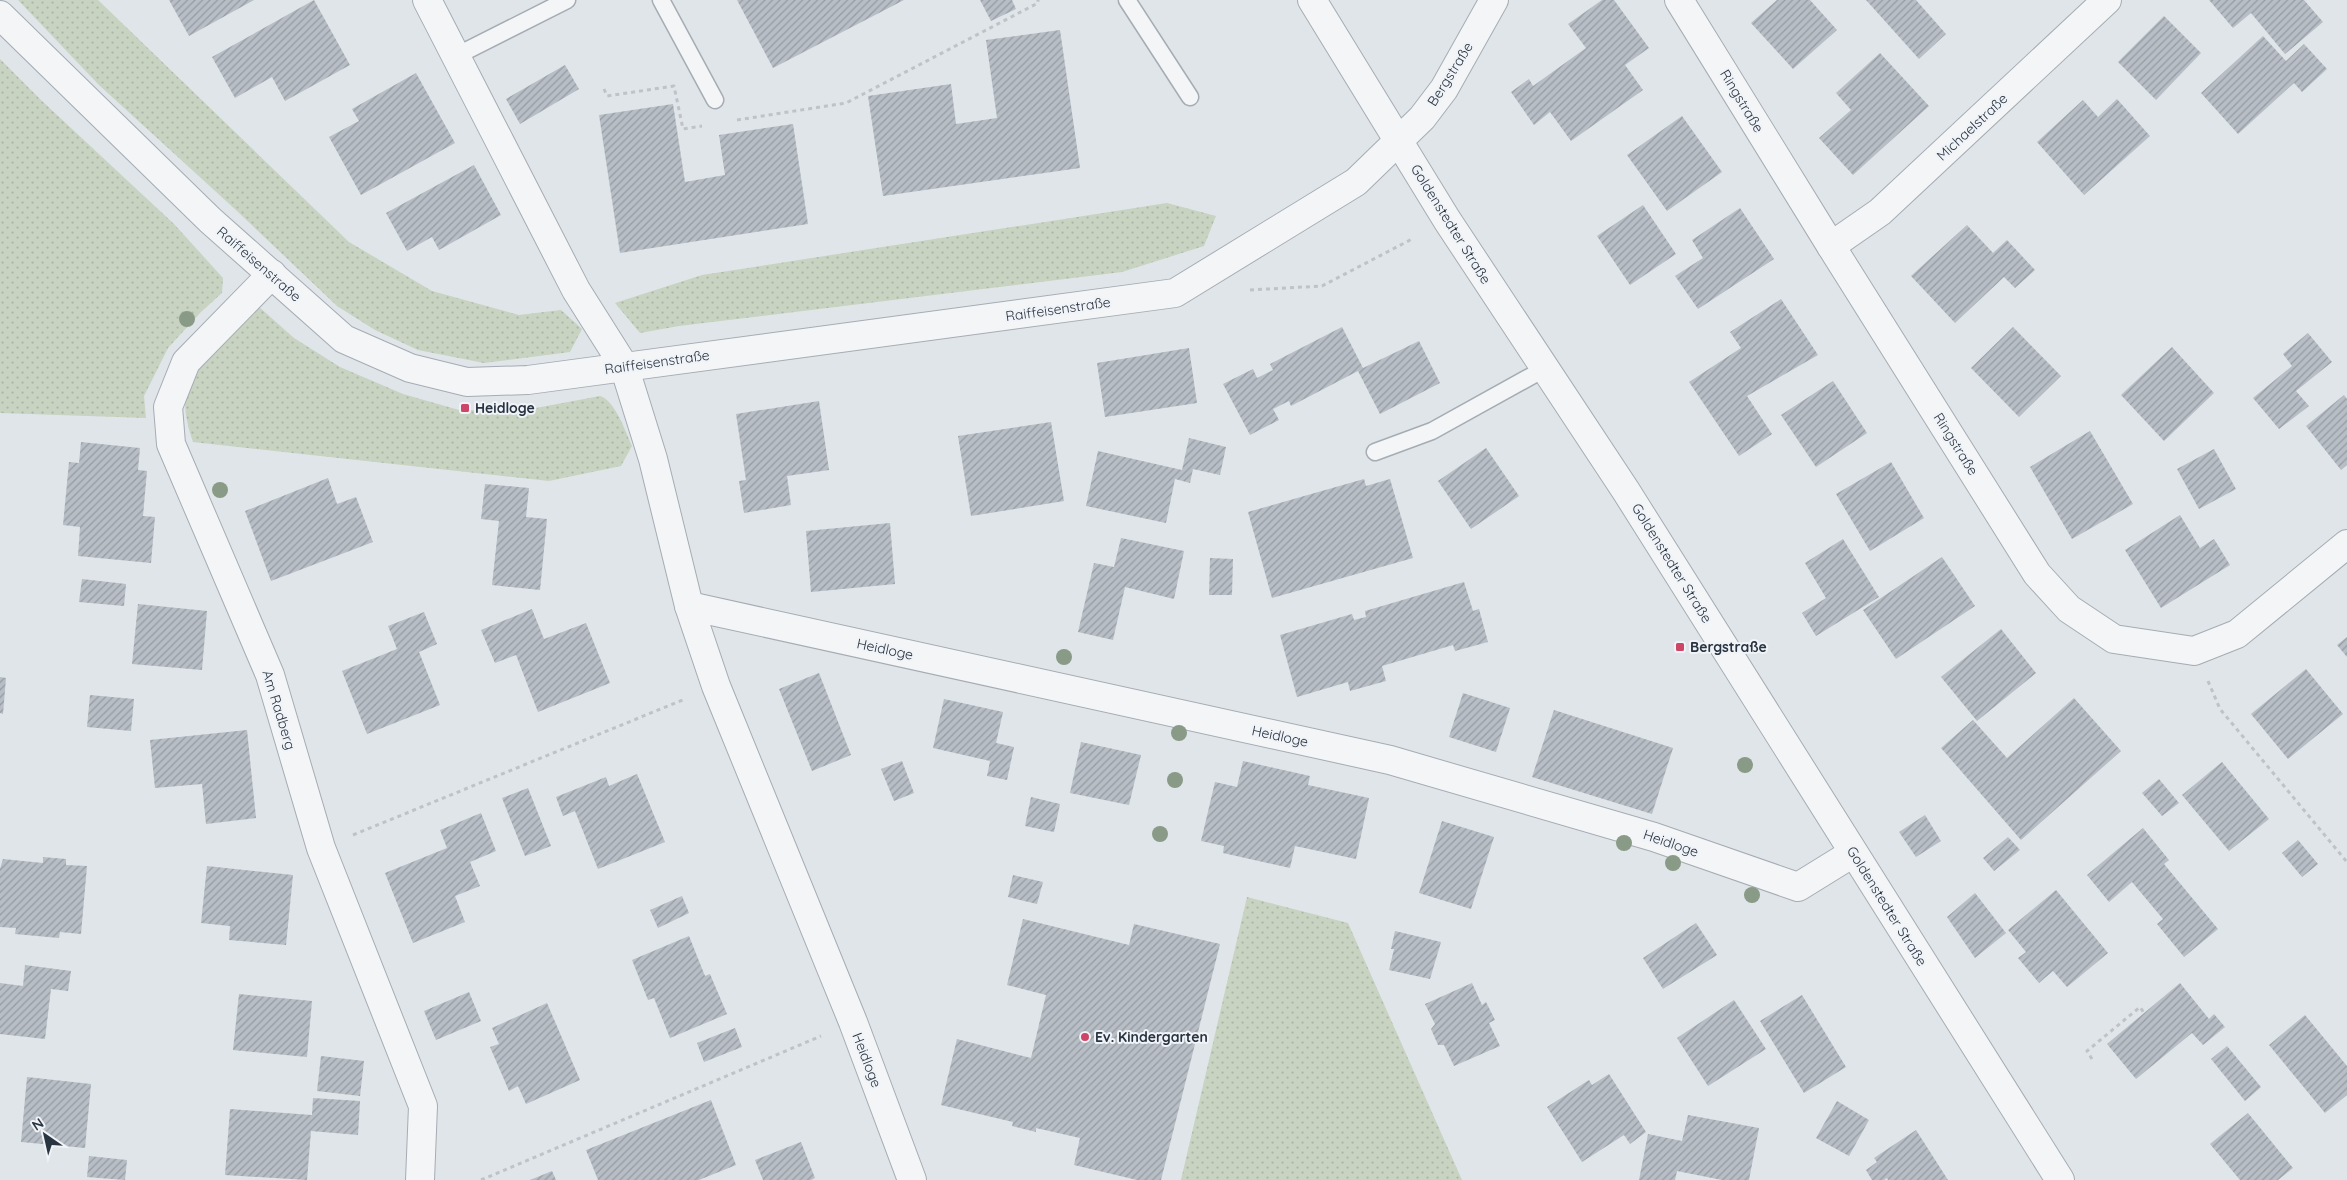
<svg xmlns="http://www.w3.org/2000/svg" width="2347" height="1180" font-family="Quicksand,sans-serif">
<style>
.grass{fill:url(#grass-dots)}
.building{fill:url(#building-hatch)}
.lines{fill:none;stroke-linecap:round;stroke-linejoin:round}
.lane-casing{stroke:#a5acb3;stroke-width:19}
.street-casing{stroke:#a5acb3;stroke-width:30}
.path{stroke:#bec3c8;stroke-width:3;stroke-dasharray:4 4;stroke-linecap:butt}
.lane{stroke:#f3f5f7;stroke-width:16}
.street{stroke:#f3f5f7;stroke-width:28}
.tree{fill:#899a87}
.poi-dot{fill:#cd4668;stroke:#f0f3f7;stroke-width:2}
.labels{text-anchor:middle;dominant-baseline:central;stroke-width:4;stroke-linejoin:round;paint-order:stroke}
.street-label{font-size:14px;fill:#293441;stroke:#f0f3f7}
.poi-label{font-size:14px;font-weight:bold;fill:#293441;stroke:#f0f3f7;text-anchor:start}
</style>
<defs>
<pattern id="grass-dots" width="8" height="8" patternUnits="userSpaceOnUse" patternTransform="scale(1.25)"><rect width="8" height="8" fill="#c8d3c1"/><path d="M2 2h.1M6 6h.1" fill="none" stroke="#acb6a7" stroke-width="1.8" stroke-linecap="round"/></pattern>
<pattern id="building-hatch" width="6" height="6" patternUnits="userSpaceOnUse" patternTransform="scale(1.25)"><rect width="6" height="6" fill="#b8bec6"/><path d="M-1 1l2-2M0 6l6-6M5 7l2-2" fill="none" stroke="#969ba2"/></pattern>
</defs>
<rect width="100%" height="100%" fill="#e0e5e9"/>
<g class="grass">
<path d="M18 0H98L349 242 432 291 519 315 561 310 582 329 570 352 484 363 418 350 375 330 337 306 237 211 99 85Z"/>
<path d="M0 59 42 101 174 224 223 278 222 293 201 312 168 348 144 396 146 418 0 413Z"/>
<path d="M1167 203 1216 216 1204 246 1122 272 679 326 640 333 615 303 702 275Z"/>
<path d="M258 306 294 338 340 367 403 394 459 410 520 411 600 396C615 400 626 433 632 446L621 466 549 481 193 442C188 427 183 409 186 392 191 365 237 325 258 306Z"/>
<path d="M1247 897 1348 923 1462 1180H1181Z"/>
</g>
<g class="building">
<path d="M169 0H254L189 36Z"/>
<path d="M314 0 350 65 285 101 272 77 235 98 212 57Z"/>
<path d="M737 0H904L773 68Z"/>
<path d="M980 0H1012L1016 9 991 21Z"/>
<path d="M1602 0H1614L1649 48 1625 65 1643 90 1571 141 1550 112 1534 125 1511 92 1529 79 1533 86 1586 48 1568 24Z"/>
<path d="M1777 0H1810L1837 30 1793 69 1751 23Z"/>
<path d="M1866 0H1916L1946 34 1919 59Z"/>
<path d="M2209 0H2304L2323 22 2285 54 2251 13 2233 28Z"/>
<path d="M2164 16 2201 53 2156 100 2118 62Z"/>
<path d="M1060 30 1080 168 883 196 868 96 951 84 956 124 997 118 986 40Z"/>
<path d="M2263 36 2286 61 2304 44 2327 69 2302 92 2294 83 2238 134 2201 93Z"/>
<path d="M1880 53 1929 106 1853 175 1819 138 1851 110 1836 93Z"/>
<path d="M565 65 579 89 520 124 506 99Z"/>
<path d="M416 73 455 143 361 195 329 137 359 121 352 109Z"/>
<path d="M2117 99 2150 136 2084 195 2037 142 2083 100 2098 117Z"/>
<path d="M673 104 685 182 725 175 719 135 793 124 808 224 620 253 599 115Z"/>
<path d="M1682 116 1722 172 1667 211 1627 155Z"/>
<path d="M474 165 501 215 439 250 432 237 407 251 386 213Z"/>
<path d="M1643 205 1676 254 1630 285 1597 236Z"/>
<path d="M1740 208 1774 259 1698 309 1675 276 1703 258 1692 240Z"/>
<path d="M1967 225 1993 253 2007 240 2035 270 2015 288 2004 277 1955 323 1911 276Z"/>
<path d="M1781 299 1818 355 1747 396 1772 434 1739 456 1689 382 1741 348 1730 332Z"/>
<path d="M1342 327 1363 368 1419 341 1440 383 1380 414 1358 371 1291 406 1289 401 1273 409 1279 420 1250 435 1223 384 1253 369 1257 378 1273 370 1270 364Z"/>
<path d="M2013 327 2061 376 2019 417 1971 368Z"/>
<path d="M2308 333 2332 362 2296 391 2309 406 2279 429 2253 398 2292 366 2283 354Z"/>
<path d="M2172 347 2214 393 2164 441 2121 395Z"/>
<path d="M1189 348 1197 403 1105 417 1097 363Z"/>
<path d="M1833 381 1867 433 1816 467 1781 415Z"/>
<path d="M2344 395 2347 399V465L2341 470 2306 426Z"/>
<path d="M819 401 829 470 787 476 791 505 744 513 739 481 746 480 736 414Z"/>
<path d="M1051 422 1064 501 971 516 958 436Z"/>
<path d="M2090 431 2133 504 2072 539 2030 467Z"/>
<path d="M1189 438 1226 447 1220 475 1193 469 1190 483 1175 479 1166 523 1086 506 1098 451 1182 470Z"/>
<path d="M81 442 140 448 138 470 147 471 143 516 155 517 151 563 78 556 80 527 63 525 69 462 79 463Z"/>
<path d="M1486 448 1519 496 1471 529 1438 481Z"/>
<path d="M2214 449 2236 489 2199 509 2177 469Z"/>
<path d="M1891 462 1924 518 1870 551 1836 494Z"/>
<path d="M328 478 337 504 356 497 373 542 271 581 245 511Z"/>
<path d="M1364 479 1366 486 1390 479 1413 558 1272 598 1248 512Z"/>
<path d="M485 484 529 488 526 517 547 519 540 590 492 585 499 521 481 519Z"/>
<path d="M2180 515 2200 548 2214 539 2230 565 2161 608 2125 550Z"/>
<path d="M890 523 895 584 811 592 806 531Z"/>
<path d="M1121 538 1184 551 1174 599 1125 587 1113 640 1078 632 1094 563 1114 567Z"/>
<path d="M1843 539 1879 597 1816 636 1802 613 1826 598 1805 563Z"/>
<path d="M1942 557 1975 606 1896 659 1863 610Z"/>
<path d="M1210 558 1233 559 1232 595H1209Z"/>
<path d="M82 579 126 584 124 606 79 602Z"/>
<path d="M1464 582 1473 611 1479 609 1488 642 1455 651 1453 645 1382 666 1386 681 1350 691 1348 682 1297 697 1280 635 1352 614 1354 620 1366 617 1365 611Z"/>
<path d="M138 604 207 611 202 670 132 664Z"/>
<path d="M532 609 544 639 586 623 610 683 538 712 516 655 495 663 481 630Z"/>
<path d="M424 612 437 644 419 652 440 705 367 734 342 671 397 649 388 626Z"/>
<path d="M2001 629 2036 673 1977 721 1941 677Z"/>
<path d="M2347 637V657L2337 645Z"/>
<path d="M2306 669 2343 714 2288 759 2251 714Z"/>
<path d="M819 673 851 755 812 771 779 689Z"/>
<path d="M0 677 6 678 3 714 0 713Z"/>
<path d="M1463 693 1510 708 1496 752 1449 737Z"/>
<path d="M90 695 134 699 131 731 87 727Z"/>
<path d="M2074 698 2121 751 2021 840 1941 748 1973 720 2007 758Z"/>
<path d="M944 699 1003 712 996 743 1014 747 1007 780 987 776 990 761 933 748Z"/>
<path d="M1554 710 1673 748 1652 814 1532 777Z"/>
<path d="M247 730 256 818 206 824 202 784 155 788 150 740Z"/>
<path d="M1081 742 1141 755 1129 805 1070 793Z"/>
<path d="M902 761 914 793 894 801 881 769Z"/>
<path d="M1243 761 1310 776 1308 785 1369 798 1356 859 1295 846 1290 868 1223 853 1224 846 1201 841 1215 782 1237 787Z"/>
<path d="M2222 762 2269 819 2229 851 2182 795Z"/>
<path d="M637 774 665 842 598 869 575 811 563 816 556 797 606 777 609 786Z"/>
<path d="M2159 779 2179 803 2162 816 2142 793Z"/>
<path d="M528 788 551 846 525 856 502 798Z"/>
<path d="M1031 797 1060 804 1054 832 1025 826Z"/>
<path d="M481 813 496 851 470 862 480 886 455 896 465 922 413 943 385 873 447 848 440 830Z"/>
<path d="M1925 815 1941 841 1916 857 1899 832Z"/>
<path d="M1442 821 1494 837 1471 909 1419 893Z"/>
<path d="M2143 828 2169 860 2164 864 2218 929 2184 957 2157 924 2163 919 2132 882 2109 902 2087 875Z"/>
<path d="M2008 837 2020 850 1994 871 1983 858Z"/>
<path d="M2298 840 2318 864 2302 877 2282 853Z"/>
<path d="M43 857 66 859V865L87 866 81 934 60 932 59 938 15 934 16 928 0 927V869L3 859 43 863Z"/>
<path d="M207 866 293 875 286 945 229 940 230 926 201 923Z"/>
<path d="M1013 875 1043 882 1037 904 1008 897Z"/>
<path d="M2056 890 2108 953 2067 987 2053 971 2039 983 2018 958 2026 952 2008 930Z"/>
<path d="M1975 893 2006 933 1975 958 1947 917Z"/>
<path d="M682 896 689 913 658 928 650 910Z"/>
<path d="M1023 919 1129 945 1134 924 1220 944 1161 1180H1137L1074 1165 1080 1138 1036 1128V1132L1012 1126 1013 1122 941 1105 957 1039 1031 1058 1046 995 1007 985Z"/>
<path d="M1696 923 1717 955 1663 989 1643 958Z"/>
<path d="M1395 931 1441 942 1430 979 1389 970 1394 949H1391Z"/>
<path d="M689 936 705 976 710 974 727 1014 670 1038 654 998 648 1000 632 960Z"/>
<path d="M25 965 71 971 68 991 51 989 45 1039 0 1034V983L23 986Z"/>
<path d="M1472 983 1482 1005 1486 1002 1495 1020 1489 1023 1500 1046 1454 1066 1444 1045H1438L1431 1029 1435 1024 1425 1004Z"/>
<path d="M2180 983 2209 1019 2214 1014 2225 1027 2203 1045 2192 1033 2136 1079 2107 1044Z"/>
<path d="M469 992 481 1021 436 1040 424 1011Z"/>
<path d="M239 994 312 1001 307 1057 233 1050Z"/>
<path d="M1802 995 1846 1067 1804 1093 1760 1021Z"/>
<path d="M1734 1000 1766 1049 1708 1086 1677 1038Z"/>
<path d="M547 1003 580 1080 526 1104 518 1086 509 1091 490 1047 499 1044 492 1028Z"/>
<path d="M2305 1015 2347 1066V1095L2325 1113 2269 1045Z"/>
<path d="M735 1028 742 1047 704 1062 697 1043Z"/>
<path d="M2227 1046 2261 1087 2245 1101 2211 1059Z"/>
<path d="M321 1056 364 1061 360 1096 317 1091Z"/>
<path d="M1609 1074 1646 1132 1630 1144 1624 1135 1582 1162 1547 1107 1589 1080 1592 1085Z"/>
<path d="M27 1077 91 1084 85 1148 21 1142Z"/>
<path d="M313 1098 360 1101 358 1135 311 1131 307 1180 225 1175 230 1109 312 1115Z"/>
<path d="M711 1100 736 1165 699 1180H598L586 1150Z"/>
<path d="M1837 1101 1869 1120 1849 1156 1816 1138Z"/>
<path d="M2248 1113 2293 1168 2278 1180H2240L2210 1144Z"/>
<path d="M1688 1115 1759 1128 1749 1180H1722L1677 1171 1675 1180H1639L1648 1134 1682 1141Z"/>
<path d="M1916 1130 1948 1180H1888L1887 1178 1884 1180H1872L1866 1170 1877 1162 1874 1158Z"/>
<path d="M801 1142 815 1178 811 1180H763L755 1160Z"/>
<path d="M89 1156 127 1160 125 1180 87 1177Z"/>
<path d="M552 1171 556 1180H530Z"/>
</g>
<g class="lines">
<defs>
<g id="lane">
<path d="M661 0 715 100"/>
<path d="M1127 0 1190 97"/>
<path d="M456 56 567 0"/>
<path d="M1375 452 1432 431 1544 369"/>
</g>
<g id="street">
<path d="M427 0 576 290 624 366 653 459 689 606 716 686 853 1022 912 1180"/>
<path d="M1312 0 1447 220 1626 491 2060 1180"/>
<path d="M1679 0 1831 246 2037 574 2069 609 2114 639 2194 651 2237 634 2347 544"/>
<path d="M0 15 210 220 344 339 410 368 467 382 528 380 1175 293 1356 182 1422 118 1444 89 1494 0"/>
<path d="M1831 246 1880 212 2107 0"/>
<path d="M272 274 186 362 168 407 171 444 270 675 321 848 423 1106 420 1180"/>
<path d="M689 606 1390 760 1654 837 1798 887 1853 853"/>
</g>
</defs>
<use href="#lane" class="lane-casing"/>
<use href="#street" class="street-casing"/>
<g class="path">
<path d="M604 89 607 96 674 86 683 129 702 126"/>
<path d="M737 120 846 103 1038 3V0"/>
<path d="M1250 290 1322 286 1412 239"/>
<path d="M2208 681 2220 709 2347 862"/>
<path d="M353 835 685 699"/>
<path d="M2092 1059 2087 1051 2140 1007 2144 1013"/>
<path d="M481 1180 821 1036"/>
</g>
<use href="#lane" class="lane"/>
<use href="#street" class="street"/>
</g>
<g class="tree">
<circle cx="187" cy="319" r="8"/>
<circle cx="220" cy="490" r="8"/>
<circle cx="1064" cy="657" r="8"/>
<circle cx="1179" cy="733" r="8"/>
<circle cx="1745" cy="765" r="8"/>
<circle cx="1175" cy="780" r="8"/>
<circle cx="1160" cy="834" r="8"/>
<circle cx="1624" cy="843" r="8"/>
<circle cx="1673" cy="863" r="8"/>
<circle cx="1752" cy="895" r="8"/>
</g>
<g class="poi-dot">
<rect x="460" y="403" width="10" height="10" rx="2.5"/>
<rect x="1675" y="642" width="10" height="10" rx="2.5"/>
<circle cx="1085" cy="1037" r="5"/>
</g>
<g class="labels">
<g class="street-label">
<text transform="translate(1450 74) rotate(-58)">Bergstraße</text>
<text transform="translate(1742 101) rotate(59)">Ringstraße</text>
<text transform="translate(1972 127) rotate(-43)">Michaelstraße</text>
<text transform="translate(1451 224) rotate(58)">Goldenstedter Straße</text>
<text transform="translate(259 264) rotate(41)">Raiffeisenstraße</text>
<text transform="translate(1058 309) rotate(-8)">Raiffeisenstraße</text>
<text transform="translate(657 362) rotate(-8)">Raiffeisenstraße</text>
<text transform="translate(1956 444) rotate(58)">Ringstraße</text>
<text transform="translate(1672 563) rotate(58)">Goldenstedter Straße</text>
<text transform="translate(885 649) rotate(12)">Heidloge</text>
<text transform="translate(279 710) rotate(73)">Am Radberg</text>
<text transform="translate(1280 736) rotate(12)">Heidloge</text>
<text transform="translate(1671 843) rotate(19)">Heidloge</text>
<text transform="translate(1887 906) rotate(58)">Goldenstedter Straße</text>
<text transform="translate(867 1060) rotate(69)">Heidloge</text>
</g>
<g class="poi-label">
<text x="475" y="408">Heidloge</text>
<text x="1690" y="647">Bergstraße</text>
<text x="1095" y="1037">Ev. Kindergarten</text>
</g>
</g>
<g transform="translate(45 1135) rotate(326)" stroke="#f0f3f7" stroke-width="4" paint-order="stroke">
<path d="M0-4L9 19L0 12L-9 19Z" fill="#293441"/>
<text y="-8" font-size="14" font-weight="bold" text-anchor="middle" fill="#293441">N</text>
</g>
</svg>
